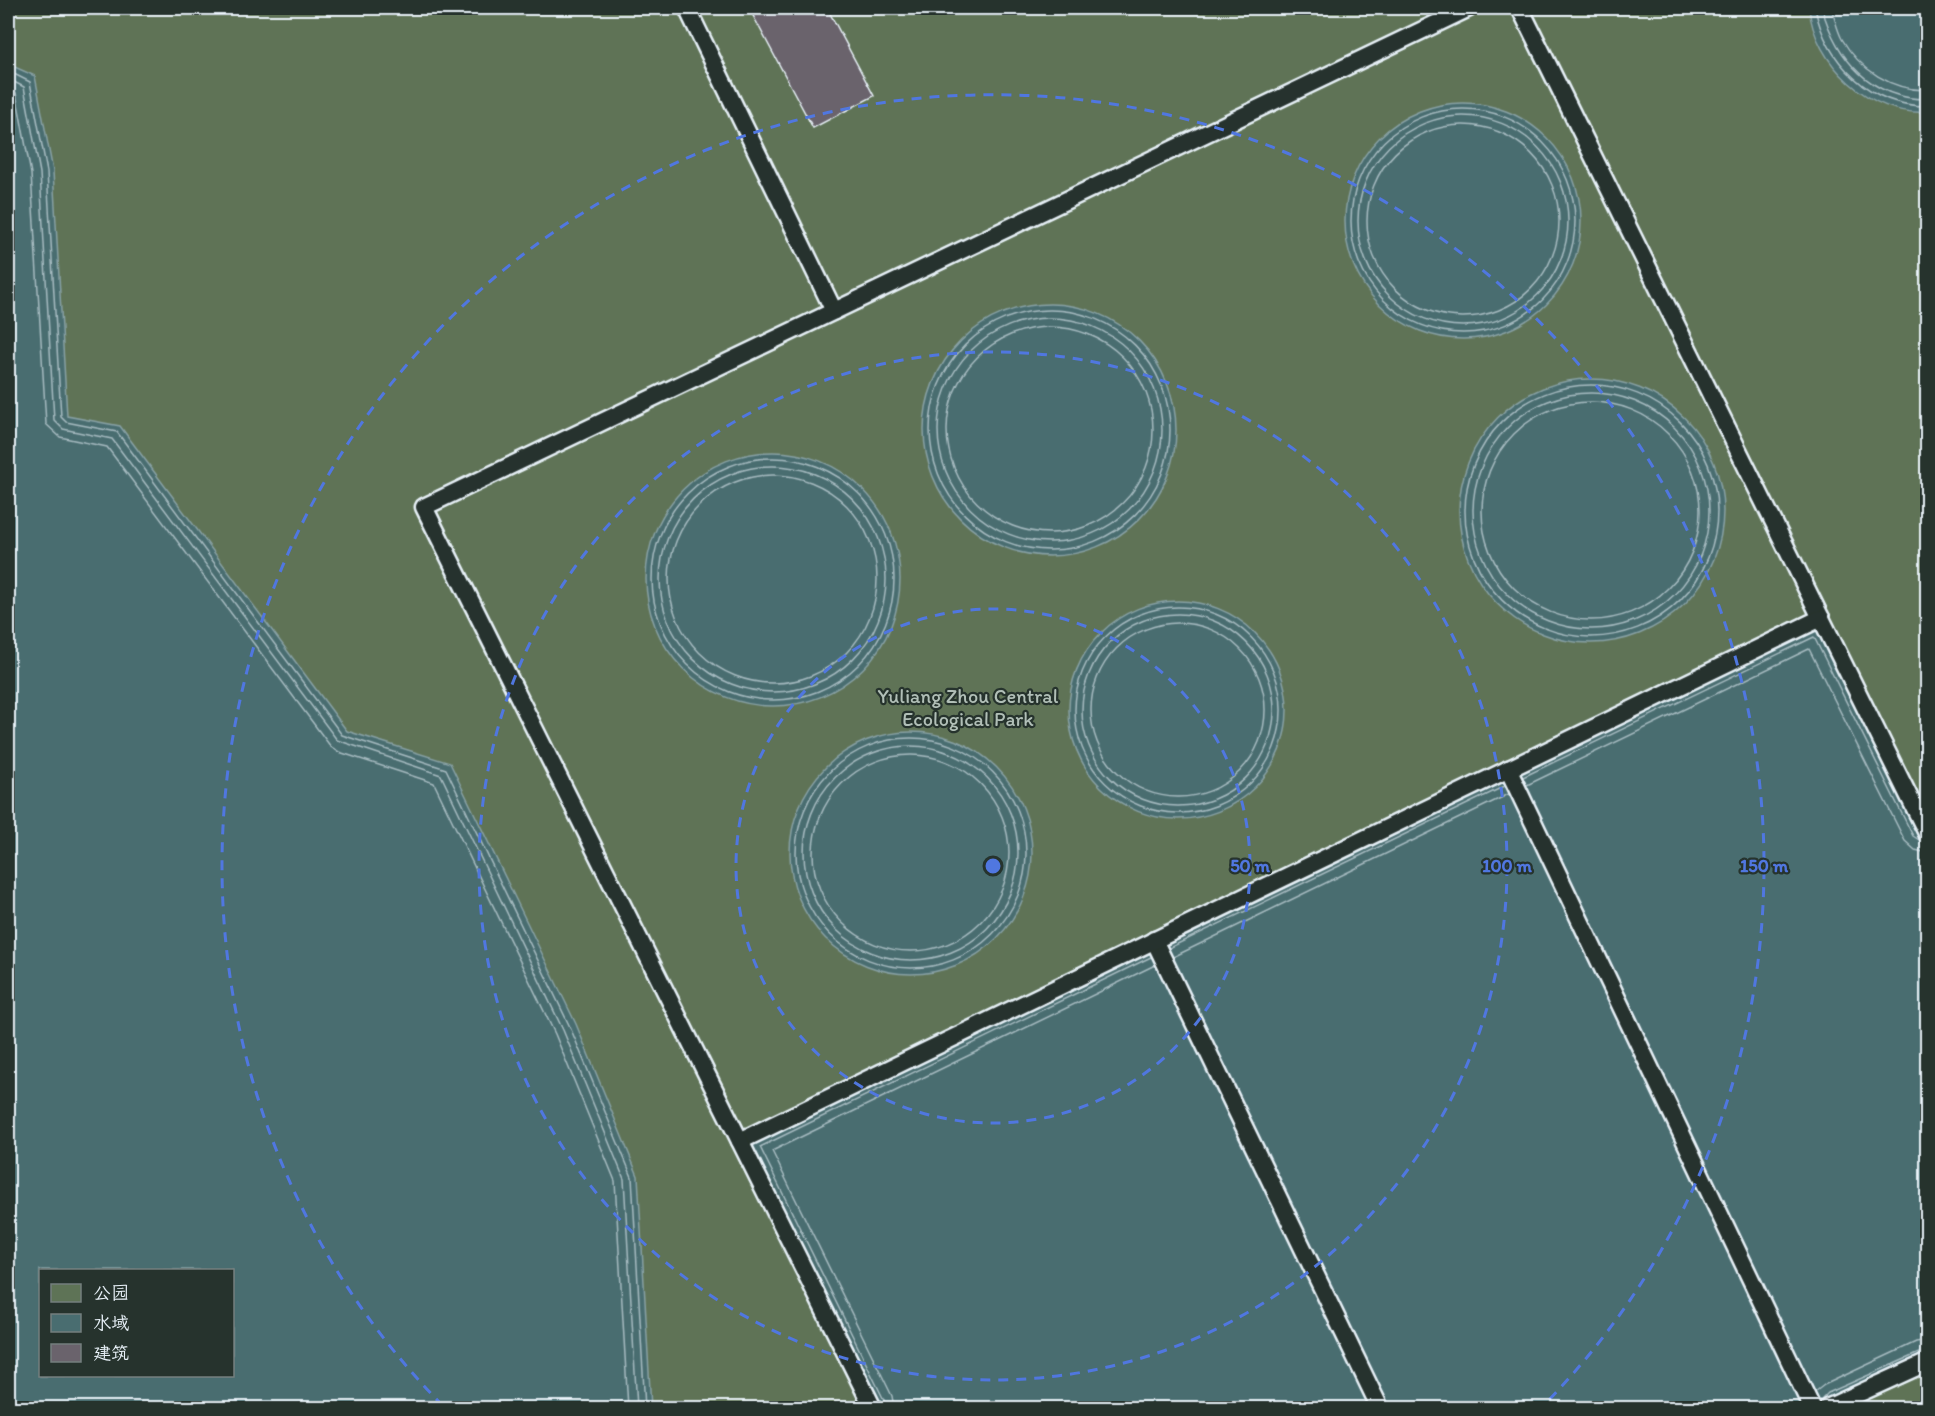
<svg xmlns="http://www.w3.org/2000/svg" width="1935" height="1416" font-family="Itim,'LXGW WenKai TC',sans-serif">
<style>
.green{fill:#5e7356;stroke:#a3b2a7;stroke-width:1.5;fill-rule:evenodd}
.water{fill:#496d70;stroke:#89a2a6;stroke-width:1.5;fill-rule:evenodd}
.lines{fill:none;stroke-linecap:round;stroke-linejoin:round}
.shore{stroke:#a8bcc2;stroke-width:1.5}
.building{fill:#6a636c;stroke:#e8f1f8;stroke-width:1.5}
.lane-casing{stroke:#e8f1f8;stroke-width:21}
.lane{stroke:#26332d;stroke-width:16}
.ring{fill:none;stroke:#5077e0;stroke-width:3;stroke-dasharray:10 8}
.labels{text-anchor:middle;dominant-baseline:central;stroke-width:4.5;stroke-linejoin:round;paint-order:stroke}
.park-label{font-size:20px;fill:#b1bfb7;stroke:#26332d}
.centre{fill:#5077e0;stroke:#26332d;stroke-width:3}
.ring-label{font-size:18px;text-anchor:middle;font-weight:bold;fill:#5077e0;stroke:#26332d;stroke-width:4.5;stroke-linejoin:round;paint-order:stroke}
</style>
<rect width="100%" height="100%" fill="#26332d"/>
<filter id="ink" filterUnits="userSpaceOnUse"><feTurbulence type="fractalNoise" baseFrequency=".0167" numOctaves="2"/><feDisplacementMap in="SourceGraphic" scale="12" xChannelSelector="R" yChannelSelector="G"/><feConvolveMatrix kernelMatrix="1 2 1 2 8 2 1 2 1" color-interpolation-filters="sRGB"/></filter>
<g filter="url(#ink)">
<path class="green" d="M8 8H1927V1408H8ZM40 1270H232V1376H40Z"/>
<g class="water">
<path d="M1809 8H1927V112C1871 117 1814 63 1809 8Z"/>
<path d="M8 64 35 76 53 171 67 416 120 426 347 731 450 763 576 1024 638 1176 651 1408H8ZM232 1270V1376H40V1270Z"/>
<circle cx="1463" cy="221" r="118"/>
<circle cx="1050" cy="430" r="126"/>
<circle cx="1591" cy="511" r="132"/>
<circle cx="773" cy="579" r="127"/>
<circle cx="1178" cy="710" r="109"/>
<path d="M1821 618 1927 835V1362L1827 1408H873L740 1141Z"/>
<circle cx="911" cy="853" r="121"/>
</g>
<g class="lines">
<g class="shore">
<path d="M1815 8C1826 62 1870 107 1928 106"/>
<path d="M1822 8C1836 58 1871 100 1928 99"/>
<path d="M1831 8C1835 18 1837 30 1842 39 1859 69 1892 91 1928 90"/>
<path d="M8 71 30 82 47 172 61 417 66 422 117 432 342 735 446 769 570 1027 632 1177 645 1408"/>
<path d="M8 79 24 87 40 173 54 420 63 429 112 439 337 740 441 775 563 1030 624 1179 637 1408"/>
<path d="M8 89 16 93 31 174 46 424 60 437 107 447 331 747 339 752 434 783 555 1034 615 1181 628 1408"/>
<circle cx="1463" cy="221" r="112"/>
<circle cx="1463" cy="221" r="105"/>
<circle cx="1463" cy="221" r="96"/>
<circle cx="1050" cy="430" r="120"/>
<circle cx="1050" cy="430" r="112"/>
<circle cx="1050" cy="430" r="103"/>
<circle cx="1591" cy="511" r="126"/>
<circle cx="1591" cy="511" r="118"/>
<circle cx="1591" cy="511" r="109"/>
<circle cx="773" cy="579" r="121"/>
<circle cx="773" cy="579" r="113"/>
<circle cx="773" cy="579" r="104"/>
<circle cx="1178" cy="710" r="103"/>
<circle cx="1178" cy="710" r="96"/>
<circle cx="1178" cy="710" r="87"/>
<circle cx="911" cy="853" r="115"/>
<circle cx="911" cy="853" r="107"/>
<circle cx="911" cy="853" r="98"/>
<path d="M1523 777 1814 637 1913 836 1925 844"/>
<path d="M1527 785 1809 649 1905 841 1915 850 1928 853"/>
<path d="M1169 948 1505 786"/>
<path d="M1173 957 1509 794"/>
<path d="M1815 1392 1824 1385 1916 1342 1928 1340"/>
<path d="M1820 1401 1828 1393 1928 1349"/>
<path d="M885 1408 884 1400 760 1147 1151 957"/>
<path d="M894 1408 892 1396 772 1151 1155 965"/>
</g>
</g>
<path class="building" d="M749 8H827L874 96 813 128Z"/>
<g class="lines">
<defs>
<g id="lane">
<path d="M687 8 834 311"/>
<path d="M1520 8 1928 835"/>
<path d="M1508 769 1812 1408"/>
<path d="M1154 940 1380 1408"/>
<path d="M740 1141 1821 618"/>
<path d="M873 1408 424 507 1469 8"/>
<path d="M1827 1408 1928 1362"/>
</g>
</defs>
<use href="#lane" class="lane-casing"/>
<use href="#lane" class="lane"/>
</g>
</g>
<g class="ring">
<circle cx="993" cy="866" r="257"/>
<circle cx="993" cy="866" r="514"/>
<path d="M443 1406A771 771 0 1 1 1543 1406"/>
</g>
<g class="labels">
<g class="park-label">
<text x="968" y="696">Yuliang Zhou Central<tspan x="968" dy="23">Ecological Park</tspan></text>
</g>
</g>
<circle cx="993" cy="866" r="9" class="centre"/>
<g class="ring-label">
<text x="1250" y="872">50 m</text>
<text x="1507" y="872">100 m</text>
<text x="1764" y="872">150 m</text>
</g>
<rect width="1935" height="1416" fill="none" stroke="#26332d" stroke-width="30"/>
<rect x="15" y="15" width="1905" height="1386" fill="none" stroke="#e8f1f8" stroke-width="2" filter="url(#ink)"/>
<rect x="39" y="1269" width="195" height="108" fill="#26332d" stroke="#747f7e" stroke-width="1.5"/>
<rect x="51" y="1284" width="30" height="18" fill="#5e7356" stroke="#747f7e" stroke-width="1.5"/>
<text x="93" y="1299" font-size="18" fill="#e8f1f8">公园</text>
<rect x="51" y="1314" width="30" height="18" fill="#496d70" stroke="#747f7e" stroke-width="1.5"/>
<text x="93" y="1329" font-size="18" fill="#e8f1f8">水域</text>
<rect x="51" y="1344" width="30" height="18" fill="#6a636c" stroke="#747f7e" stroke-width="1.5"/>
<text x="93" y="1359" font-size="18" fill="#e8f1f8">建筑</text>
</svg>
